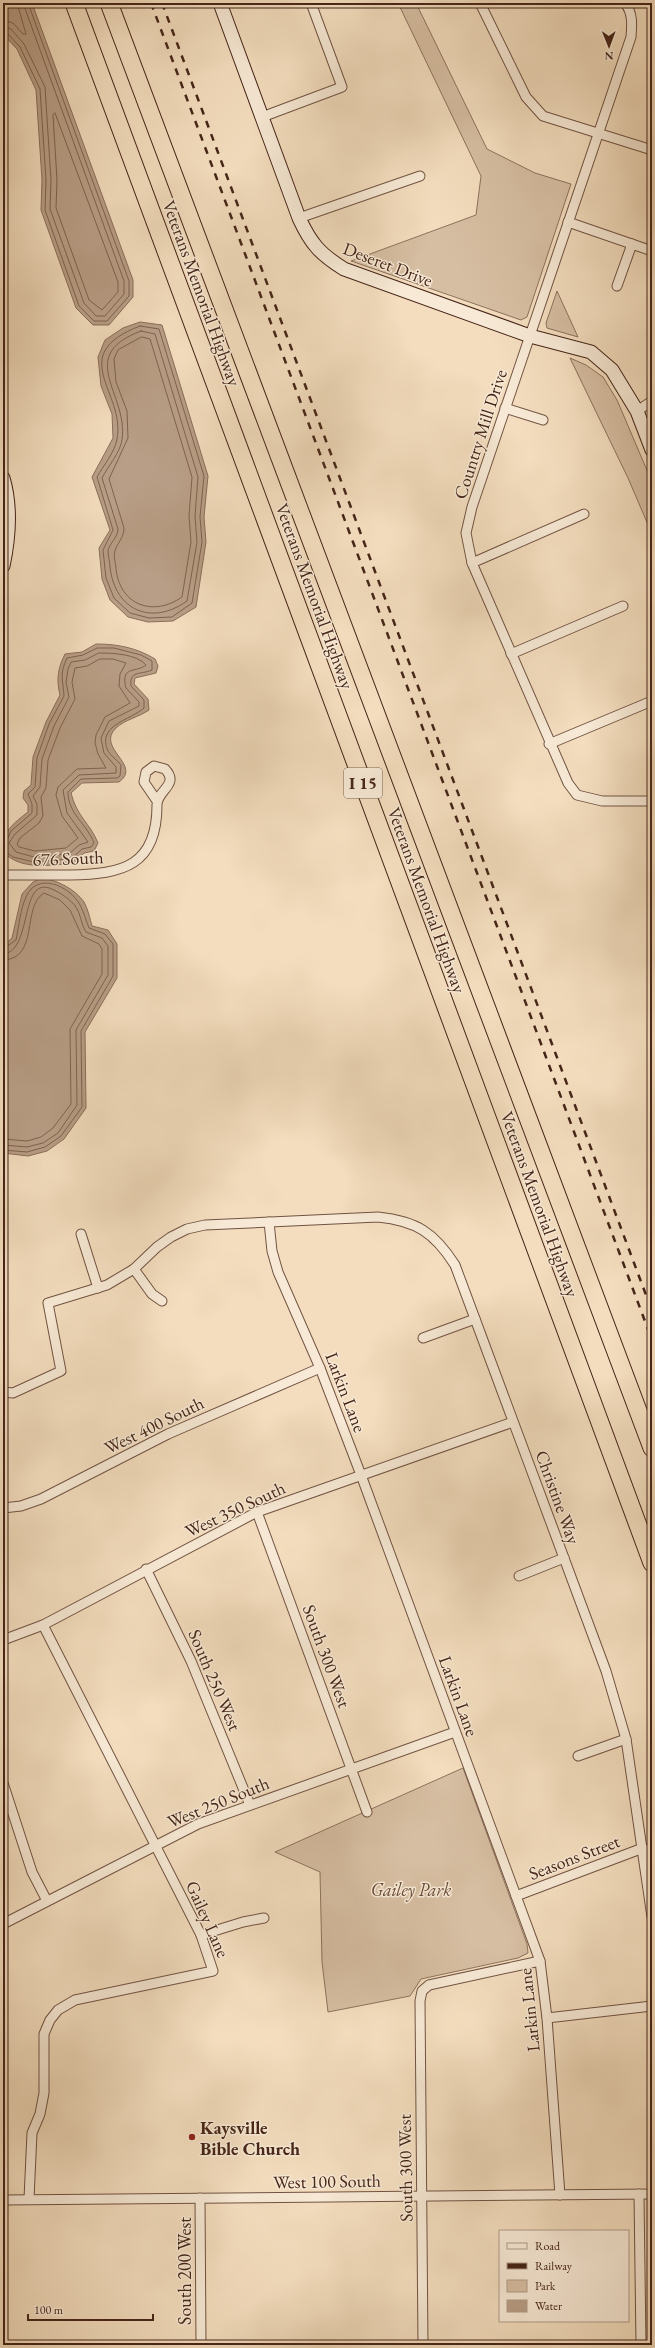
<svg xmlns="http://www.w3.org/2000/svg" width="655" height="2348" font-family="'EB Garamond',serif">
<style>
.green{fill:#d6bea2;stroke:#8e725d}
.water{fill:#b89e86;stroke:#8a6e5a}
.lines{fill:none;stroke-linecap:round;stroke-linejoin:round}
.shore{stroke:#7f624f;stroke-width:1}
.street-casing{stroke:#715342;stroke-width:11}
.secondary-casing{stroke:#462518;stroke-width:15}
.highway-casing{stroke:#462518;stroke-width:19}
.street{stroke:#f7e9d5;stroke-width:9}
.secondary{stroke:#f7e9d5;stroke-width:13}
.highway{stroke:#f3ddbe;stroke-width:17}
.rail{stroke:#462518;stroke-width:2.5;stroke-dasharray:7 7;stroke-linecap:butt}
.poi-dot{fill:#8f2418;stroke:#f7e9d5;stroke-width:1.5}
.labels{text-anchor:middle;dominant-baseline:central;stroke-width:3;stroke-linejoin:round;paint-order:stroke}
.shield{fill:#f7e9d5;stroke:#7b6051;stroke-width:1}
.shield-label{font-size:17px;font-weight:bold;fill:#462518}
.street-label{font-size:18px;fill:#462518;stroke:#f7e9d5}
.park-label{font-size:18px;font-style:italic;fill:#6a4b3a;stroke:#f7e9d5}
.poi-label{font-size:18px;font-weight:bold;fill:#462518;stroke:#f7e9d5;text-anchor:start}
</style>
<rect width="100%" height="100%" fill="#f3ddbe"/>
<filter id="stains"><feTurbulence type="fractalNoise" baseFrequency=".005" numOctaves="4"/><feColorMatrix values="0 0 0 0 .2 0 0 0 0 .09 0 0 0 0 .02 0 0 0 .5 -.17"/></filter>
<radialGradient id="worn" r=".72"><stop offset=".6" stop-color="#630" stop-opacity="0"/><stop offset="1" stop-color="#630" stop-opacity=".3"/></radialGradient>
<g class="green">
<path d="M398 3H416L487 149 535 173 571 184 527 317 521 320 351 261 476 215 481 176Z"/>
<path d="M557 291 578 337 547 328 546 323Z"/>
<path d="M570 358 586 365 603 377 617 400 652 482V534L628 478Z"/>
<path d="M463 1768 527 1944 528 1953 518 1958 421 1979 410 1996 328 2012 322 1962 320 1872 275 1852Z"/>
</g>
<g class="water">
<path d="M3 3H32L133 280V297L109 325H93L76 308 41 210 42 180 36 90 17 49 3 34Z"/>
<path d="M140 322 162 325 208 476 204 517 206 542 196 607 173 621 148 622 128 617 110 600 102 579 99 548 110 530 92 477 113 438 112 414 101 386 98 357 105 340 123 328Z"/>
<path d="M96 644C118 644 137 648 155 659L158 666 156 673 135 678 134 684 148 699 149 710C139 717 124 720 116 728 95 748 143 765 119 782L82 783 71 793C77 817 90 823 98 843L94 851 84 853 74 863C50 865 22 871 3 852 2 831 13 824 28 812V805L23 798 24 791 31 785 33 757 46 722 60 695C56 679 58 668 65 654L82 652Z"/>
<path d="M42 878C57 880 75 889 84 902 88 909 90 919 92 926L108 930 117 944V978L85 1032 86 1108 64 1139 47 1151 28 1156 3 1153V946L12 938 22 894 33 882Z"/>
</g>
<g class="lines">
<g class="shore">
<path d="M3 20 13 23 23 34H26L17 3"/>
<path d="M3 26 11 29 24 44 45 87 51 180 50 209 84 303 96 316H105L124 294V281L23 3"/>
<path d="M3 31 7 33 20 47 40 89 46 180 45 210 79 306 94 321H107L129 296V281L28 3"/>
<path d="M55 113 118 282V292L102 310 89 300 56 208 57 180 53 115Z"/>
<path d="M140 326 159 329 204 476 200 517 202 542 192 603 172 617 149 618 130 613 114 598 106 578 103 550 113 530 97 477C103 466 115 452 117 439 126 392 64 355 140 326Z"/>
<path d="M141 331 155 334 198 477 195 516 197 542 187 601C152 626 115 611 110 567 110 562 108 556 108 551 109 543 118 538 118 529L102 478C108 466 120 453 122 440 129 394 74 356 141 331Z"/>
<path d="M142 337 150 339 192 477 189 516 191 542 182 597C154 617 120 606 116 569 116 564 113 556 115 551 117 543 124 538 124 528L109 479 128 438 127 411 116 382 114 359 118 350Z"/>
<path d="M99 653C113 653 137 654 146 665 137 673 120 665 126 688L139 702V706L109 721 101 738 104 753 116 767V773L79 775 63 790 67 813 88 842 79 845 69 854 34 857 16 852 9 843 15 834 37 815V804L33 796 40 787 42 759 54 726 69 697 66 682 68 669 71 662 85 660Z"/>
<path d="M100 659H113L126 663 120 674 119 686 130 703 105 717 96 735 95 743 98 754 106 768 77 769 58 787 56 795 62 816 78 838 66 848 35 851 19 847 17 844 20 838 39 823 43 816 41 797 46 788 48 760 60 728 75 699 72 682 75 668 87 666Z"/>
<path d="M3 839 8 838 11 831 32 813V804L28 794 35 787 37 758 49 724 64 696C63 679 59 675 67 658L83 655 97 648H114L141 655 152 661V670C141 675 129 670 131 686L144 700V708C131 720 96 725 108 751 111 756 117 760 121 765L120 776 117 778 81 779 68 792C68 814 87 824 94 843L91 847 82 849 71 859 34 862 13 857 3 850"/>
<path d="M3 949 16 940C19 926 20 910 26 897 37 871 70 886 80 905 84 912 86 921 89 928L105 934 113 944V976L81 1031 82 1107 61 1136 45 1147 27 1152 3 1150"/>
<path d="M3 954C34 952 18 871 54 890 62 894 70 899 76 907 81 914 81 925 86 932L102 938 108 946V975L76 1030 77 1105 58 1133 43 1143 27 1147 3 1145"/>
<path d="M3 960C40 959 21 907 44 893L60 900 70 910 82 936 99 944 102 949V974L70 1029 71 1104 53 1128 41 1137 27 1141 3 1139"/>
</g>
<defs>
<g id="street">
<path d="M480 3 526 97 543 116 652 150"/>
<path d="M625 3C633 13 632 25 631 37L472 507 466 533 472 563 568 783 577 795 602 801H652"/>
<path d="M262 117 342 87 311 3"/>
<path d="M299 218 420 176"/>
<path d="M568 222 652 251"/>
<path d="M617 286 632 244"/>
<path d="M505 408 543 420"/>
<path d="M637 411 652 401"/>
<path d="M472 563 584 514"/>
<path d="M511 654 623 606"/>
<path d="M549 744 652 701"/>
<path d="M3 875C25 875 48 875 70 875 123 874 157 866 157 805 157 790 180 785 165 769L154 766 146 772 144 782 157 801"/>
<path d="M269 1222 272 1251 278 1272 320 1368 361 1475 540 1961 547 2018 560 2195"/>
<path d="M81 1234 98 1288"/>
<path d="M134 1269 152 1294 162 1301"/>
<path d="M423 1338 475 1319"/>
<path d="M3 1392 13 1393 61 1371 48 1303 107 1285 134 1269 157 1247 171 1237 187 1229 205 1225 378 1217C416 1221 434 1232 455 1265L606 1671 626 1739 652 1917"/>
<path d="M3 1508 21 1506 41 1499 168 1434 320 1368"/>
<path d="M257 1512 367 1812"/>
<path d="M146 1569 191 1661 250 1805"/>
<path d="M519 1576 564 1558"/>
<path d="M3 1640 43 1625 257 1512 513 1422"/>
<path d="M578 1756 626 1739"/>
<path d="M3 1783 32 1872 47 1901"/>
<path d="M516 1896 643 1848"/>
<path d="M3 1924 198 1824 455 1732"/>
<path d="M201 1935 243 1922 264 1918"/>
<path d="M547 2018 652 2006"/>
<path d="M639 2194 641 2345"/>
<path d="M200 2198 201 2345"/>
<path d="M29 2199 32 2133 40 2114 44 2093V2034L50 2020 58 2010 75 2000 213 1971 201 1935 43 1625"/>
<path d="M3 2200 652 2194"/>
<path d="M423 2345 420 2001 422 1991 429 1985 540 1961"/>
</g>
<g id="secondary">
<path d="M220 3 299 218C311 244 320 254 344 269L530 336 591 352 612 370 637 411 652 450"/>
<path d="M3 478C11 505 9 538 3 566"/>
</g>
<g id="highway">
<path d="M74 3 652 1563"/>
<path d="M109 3 652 1448"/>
</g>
</defs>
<use href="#street" class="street-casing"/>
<use href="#secondary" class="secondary-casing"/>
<use href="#highway" class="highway-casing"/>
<use href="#street" class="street"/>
<use href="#secondary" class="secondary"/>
<use href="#highway" class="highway"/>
<g class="rail">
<path d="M151 3 652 1340"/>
<path d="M162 3 652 1311"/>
</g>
</g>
<circle class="poi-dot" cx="192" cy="2137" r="4"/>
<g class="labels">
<rect class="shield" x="344" y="768" width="38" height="30" rx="3"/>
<g class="shield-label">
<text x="363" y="783">I 15</text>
</g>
<g class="street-label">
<text transform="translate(388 264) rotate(21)">Deseret Drive</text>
<text transform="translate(202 293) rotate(70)">Veterans Memorial Highway</text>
<text transform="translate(480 434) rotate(-72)">Country Mill Drive</text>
<text transform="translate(315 596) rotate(70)">Veterans Memorial Highway</text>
<text transform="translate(68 858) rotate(-2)">676 South</text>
<text transform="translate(427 900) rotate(70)">Veterans Memorial Highway</text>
<text transform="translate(540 1204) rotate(70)">Veterans Memorial Highway</text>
<text transform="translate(346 1392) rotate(69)">Larkin Lane</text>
<text transform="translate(154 1425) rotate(-26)">West 400 South</text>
<text transform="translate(558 1497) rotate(70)">Christine Way</text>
<text transform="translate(235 1509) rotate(-25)">West 350 South</text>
<text transform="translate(327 1656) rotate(70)">South 300 West</text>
<text transform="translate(215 1680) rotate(67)">South 250 West</text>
<text transform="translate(459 1696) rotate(70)">Larkin Lane</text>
<text transform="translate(218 1802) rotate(-22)">West 250 South</text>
<text transform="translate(574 1857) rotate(-21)">Seasons Street</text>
<text transform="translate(208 1919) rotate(66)">Gailey Lane</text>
<text transform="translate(529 2010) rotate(-96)">Larkin Lane</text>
<text transform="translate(405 2168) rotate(-91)">South 300 West</text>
<text transform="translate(327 2181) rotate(-1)">West 100 South</text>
<text transform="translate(184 2271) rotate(-90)">South 200 West</text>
</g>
<g class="park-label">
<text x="411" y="1889">Gailey Park</text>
</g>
<g class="poi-label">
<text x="200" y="2127">Kaysville<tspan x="200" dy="21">Bible Church</tspan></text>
</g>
</g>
<rect width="655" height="2348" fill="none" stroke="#f3ddbe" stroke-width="16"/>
<rect x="4" y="4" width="647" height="2340" fill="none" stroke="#462518" stroke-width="2"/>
<rect x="8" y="8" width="639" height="2332" fill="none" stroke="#462518"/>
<rect x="499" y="2230" width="130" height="92" fill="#f7e9d5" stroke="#b09b89"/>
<rect x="507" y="2243" width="20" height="6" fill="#f7e9d5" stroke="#b09b89"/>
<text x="535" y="2250" font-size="12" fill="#462518">Road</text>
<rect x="507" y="2263" width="20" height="6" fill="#462518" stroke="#b09b89"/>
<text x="535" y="2270" font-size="12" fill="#462518">Railway</text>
<rect x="507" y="2280" width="20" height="12" fill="#d6bea2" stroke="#b09b89"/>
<text x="535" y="2290" font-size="12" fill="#462518">Park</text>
<rect x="507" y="2300" width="20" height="12" fill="#b89e86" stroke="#b09b89"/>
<text x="535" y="2310" font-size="12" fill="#462518">Water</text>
<g transform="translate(609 46) rotate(179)" stroke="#f7e9d5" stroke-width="3" paint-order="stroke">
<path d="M0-3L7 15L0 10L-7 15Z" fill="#462518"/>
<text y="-6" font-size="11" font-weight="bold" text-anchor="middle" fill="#462518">N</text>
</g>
<path d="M28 2314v6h125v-6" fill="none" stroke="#462518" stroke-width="2"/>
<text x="34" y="2314" font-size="12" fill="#462518" stroke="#f7e9d5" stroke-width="3" paint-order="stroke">100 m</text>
<rect width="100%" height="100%" filter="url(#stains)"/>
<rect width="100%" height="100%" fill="url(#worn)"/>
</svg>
